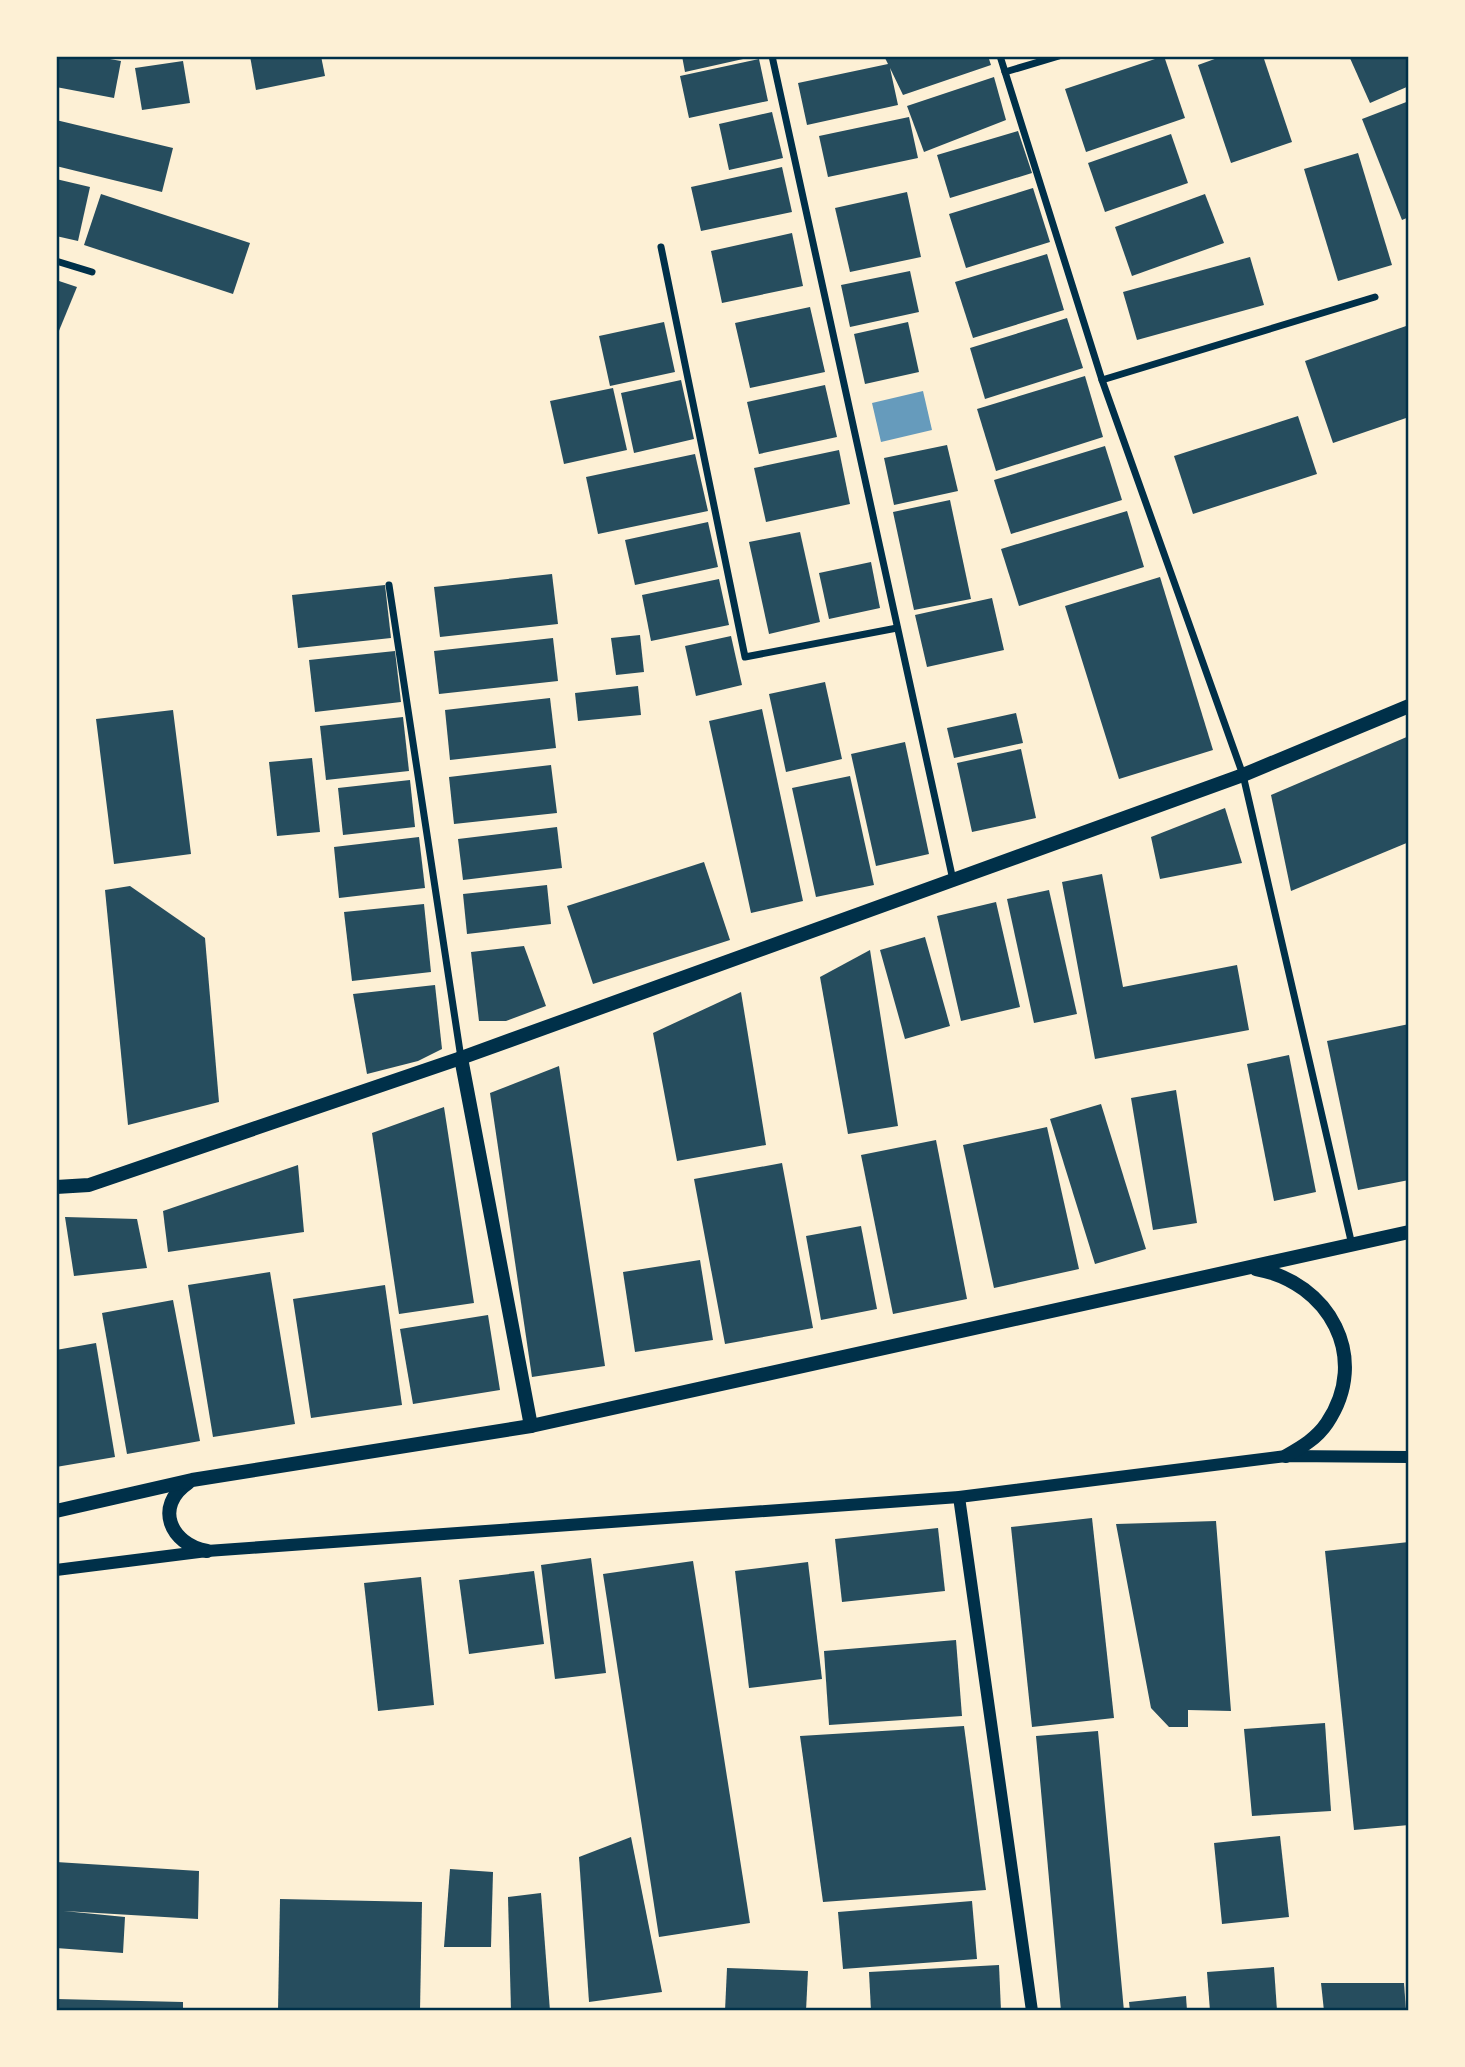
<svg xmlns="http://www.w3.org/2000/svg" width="1465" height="2067" font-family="'PT Sans',sans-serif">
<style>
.water{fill:#669bbc}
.building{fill:#264d5e}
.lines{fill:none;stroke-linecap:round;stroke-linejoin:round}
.minor{stroke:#003049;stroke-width:7}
.tertiary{stroke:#003049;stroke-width:12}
.secondary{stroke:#003049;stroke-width:14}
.neatline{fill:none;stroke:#003049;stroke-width:2.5}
</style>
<rect width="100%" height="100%" fill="#fdf0d5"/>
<path class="water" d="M923 391 932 430 881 442 872 403Z"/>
<g class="building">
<path d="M56 56H93L121 61 114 98 56 87Z"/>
<path d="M250 56H321L325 76 256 90Z"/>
<path d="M682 56H752V57L685 72Z"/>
<path d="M884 56H988L991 65 903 95 890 68 898 105 807 125 798 83 888 64Z"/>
<path d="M1164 56 1185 118 1086 152 1065 89Z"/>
<path d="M1223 56H1263L1292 142 1231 163 1198 65Z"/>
<path d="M1349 56H1409V86L1370 103Z"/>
<path d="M759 59 768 101 689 118 680 76Z"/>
<path d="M183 61 190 103 142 110 135 68Z"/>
<path d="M994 77 1006 120 924 152 907 106Z"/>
<path d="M1409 101V217L1402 220 1362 119Z"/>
<path d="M772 112 783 158 729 170 719 124Z"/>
<path d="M909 117 918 158 828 177 819 136Z"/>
<path d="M56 120 173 148 162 192 56 166Z"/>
<path d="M1018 131 1032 173 950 198 937 155Z"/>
<path d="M1171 134 1188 183 1105 212 1088 163Z"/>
<path d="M1358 153 1392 265 1338 281 1304 169Z"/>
<path d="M782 167 792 212 701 231 691 187Z"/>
<path d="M56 179 90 187 78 241 56 236Z"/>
<path d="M1033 188 1050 242 966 268 949 214Z"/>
<path d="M907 192 921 257 850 272 835 208Z"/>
<path d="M101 194 250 243 233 294 84 245Z"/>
<path d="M1205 194 1224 243 1132 276 1115 227Z"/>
<path d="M792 233 803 286 722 303 711 251Z"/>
<path d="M1047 254 1064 310 973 338 955 282Z"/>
<path d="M1250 257 1264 305 1137 340 1123 292Z"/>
<path d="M910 271 919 312 850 327 841 285Z"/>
<path d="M56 280 77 287 56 338Z"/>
<path d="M810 307 825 372 750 388 735 323Z"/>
<path d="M1067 318 1083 368 985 399 970 348Z"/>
<path d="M664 322 675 372 610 386 599 336Z"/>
<path d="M908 322 919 372 865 384 854 334Z"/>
<path d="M1409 325V417L1333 443 1305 361Z"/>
<path d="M1085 376 1103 437 996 471 977 409Z"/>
<path d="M681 380 694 439 634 453 621 393Z"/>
<path d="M825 385 837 437 759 454 747 402Z"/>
<path d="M613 388 627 450 564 464 550 401Z"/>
<path d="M1298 416 1317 474 1193 514 1174 456Z"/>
<path d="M947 445 958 491 894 505 884 458Z"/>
<path d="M1105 446 1122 500 1011 534 994 480Z"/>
<path d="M839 450 850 504 766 522 754 468Z"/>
<path d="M695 454 708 511 598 534 586 477Z"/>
<path d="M950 500 971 599 914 610 893 512Z"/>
<path d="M1127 511 1144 567 1019 606 1001 549Z"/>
<path d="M708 522 718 567 635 585 625 540Z"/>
<path d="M800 532 820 622 769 634 749 542Z"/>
<path d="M871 562 880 608 829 619 819 573Z"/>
<path d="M552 574 558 624 440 637 434 587Z"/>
<path d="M1160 577 1213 750 1119 779 1065 606Z"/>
<path d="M719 579 729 625 651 641 642 595Z"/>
<path d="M385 585 391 638 298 648 292 595Z"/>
<path d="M992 598 1004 650 927 667 915 615Z"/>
<path d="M640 635 644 672 616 675 611 638Z"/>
<path d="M731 636 742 685 696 696 685 646Z"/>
<path d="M553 638 558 681 439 694 434 651Z"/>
<path d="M395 651 401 702 315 712 309 660Z"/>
<path d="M825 682 842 759 786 772 769 694Z"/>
<path d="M638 686 641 715 578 721 575 693Z"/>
<path d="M550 698 556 748 450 760 445 710Z"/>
<path d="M762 709 803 901 751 913 709 721Z"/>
<path d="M173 710 191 854 114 864 96 719Z"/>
<path d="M1016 713 1023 743 954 758 947 728Z"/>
<path d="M403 717 409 771 326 780 320 726Z"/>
<path d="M1409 736V842L1291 891 1271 795Z"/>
<path d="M905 742 929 854 876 866 851 754Z"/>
<path d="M1021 749 1036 818 972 832 957 763Z"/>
<path d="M312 758 320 832 277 836 269 762Z"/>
<path d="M551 765 557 813 454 824 449 777Z"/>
<path d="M850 776 874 885 816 897 792 788Z"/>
<path d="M410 780 415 827 343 835 338 788Z"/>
<path d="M1225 808 1242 863 1160 879 1151 837Z"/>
<path d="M557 827 562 868 463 880 458 839Z"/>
<path d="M419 837 425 888 339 898 334 847Z"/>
<path d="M704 862 730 940 593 984 567 906Z"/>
<path d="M1102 874 1123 987 1237 965 1249 1030 1095 1059 1062 882Z"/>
<path d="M547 885 551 924 467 934 463 894Z"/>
<path d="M130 886 205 938 219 1102 128 1125 105 890Z"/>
<path d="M1049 890 1077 1014 1034 1023 1007 899Z"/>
<path d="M996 902 1020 1007 961 1021 937 916Z"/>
<path d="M424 904 431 972 352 981 344 912Z"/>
<path d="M925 937 950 1026 905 1039 880 950Z"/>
<path d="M524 946 546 1006 506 1021H479L471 952Z"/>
<path d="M870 950 898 1126 848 1134 820 977Z"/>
<path d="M435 985 442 1049 418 1061 367 1074 353 994Z"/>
<path d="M741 992 766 1145 677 1161 653 1033Z"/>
<path d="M1409 1024V1180L1358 1190 1327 1041Z"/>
<path d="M1289 1055 1316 1192 1274 1201 1247 1064Z"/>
<path d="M559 1066 605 1366 532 1377 490 1093Z"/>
<path d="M1176 1090 1197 1223 1153 1230 1131 1098Z"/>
<path d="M1101 1104 1146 1249 1095 1264 1050 1119Z"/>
<path d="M444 1107 474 1303 399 1314 372 1133Z"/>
<path d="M1047 1127 1079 1269 994 1288 963 1145Z"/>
<path d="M936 1140 967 1299 893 1314 861 1155Z"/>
<path d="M782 1163 813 1328 725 1344 694 1179Z"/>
<path d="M298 1165 304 1232 168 1252 163 1211Z"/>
<path d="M65 1217 137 1219 147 1268 74 1276Z"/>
<path d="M861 1226 877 1309 821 1320 806 1236Z"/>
<path d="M700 1260 713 1340 635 1352 623 1272Z"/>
<path d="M270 1272 295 1424 213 1437 188 1285Z"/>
<path d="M385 1285 402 1405 311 1418 293 1299Z"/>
<path d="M173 1300 200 1441 127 1454 102 1313Z"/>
<path d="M488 1315 500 1390 413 1404 400 1329Z"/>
<path d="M96 1343 115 1457 56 1467V1350Z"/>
<path d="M1092 1518 1114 1718 1032 1727 1011 1527Z"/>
<path d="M1216 1521 1231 1711 1188 1710V1727H1169L1151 1708 1116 1524Z"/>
<path d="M938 1528 945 1591 842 1602 835 1539Z"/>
<path d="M1409 1542V1825L1354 1830 1325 1551Z"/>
<path d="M591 1558 606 1673 555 1679 541 1565Z"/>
<path d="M693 1561 750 1923 659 1937 603 1574Z"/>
<path d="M808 1562 822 1679 749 1688 735 1571Z"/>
<path d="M534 1571 544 1644 469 1654 459 1580Z"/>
<path d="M421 1577 434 1705 378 1711 364 1583Z"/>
<path d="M956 1640 962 1716 829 1725 824 1651Z"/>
<path d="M1325 1723 1331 1811 1252 1816 1244 1729Z"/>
<path d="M964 1726 986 1890 823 1902 800 1736Z"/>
<path d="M1098 1731 1124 2011H1061L1036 1736Z"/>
<path d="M1280 1836 1289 1917 1222 1924 1214 1843Z"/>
<path d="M631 1837 662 1992 589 2002 579 1857Z"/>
<path d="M56 1862 199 1871 198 1919 64 1911 125 1917 123 1953 56 1948Z"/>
<path d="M450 1869 493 1872 491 1947H444Z"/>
<path d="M541 1893 550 2011H511L508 1897Z"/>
<path d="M280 1899 422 1902 420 2011H278Z"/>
<path d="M972 1901 977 1959 843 1969 838 1912Z"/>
<path d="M999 1965 1001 2011H871L869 1972Z"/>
<path d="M1274 1967 1277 2011H1210L1207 1972Z"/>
<path d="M727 1968 808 1971 806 2011H725Z"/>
<path d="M1321 1983H1404L1406 2011H1324Z"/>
<path d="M1186 1996 1187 2011H1130L1129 2002Z"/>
<path d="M56 1999 183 2002V2011H56Z"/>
</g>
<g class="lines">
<g class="minor">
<path d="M772 56 953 880"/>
<path d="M1000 56 1102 380 1243 775 1352 1245"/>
<path d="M1005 72 1059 56"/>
<path d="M661 247 745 657 897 628"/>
<path d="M56 261 92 272"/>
<path d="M1102 380 1375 297"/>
<path d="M389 585 461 1058"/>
</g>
<g class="tertiary">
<path d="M959 1497 1032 2011"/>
<path d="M56 1570 207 1551 959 1497 1286 1456 1409 1457"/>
</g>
<g class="secondary">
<path d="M461 1058 531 1426"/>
<path d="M56 1187 89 1185 461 1058 953 880 1243 775 1409 706"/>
<path d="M1256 1269C1329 1282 1371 1358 1327 1423 1317 1438 1302 1447 1286 1456"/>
<path d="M188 1483C154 1506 170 1544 207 1551"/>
<path d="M56 1511 192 1480 531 1426 1409 1232"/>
</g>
</g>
<rect width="1465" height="2067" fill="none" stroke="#fdf0d5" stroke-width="116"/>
<rect x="58" y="58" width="1349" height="1951" class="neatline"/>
</svg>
